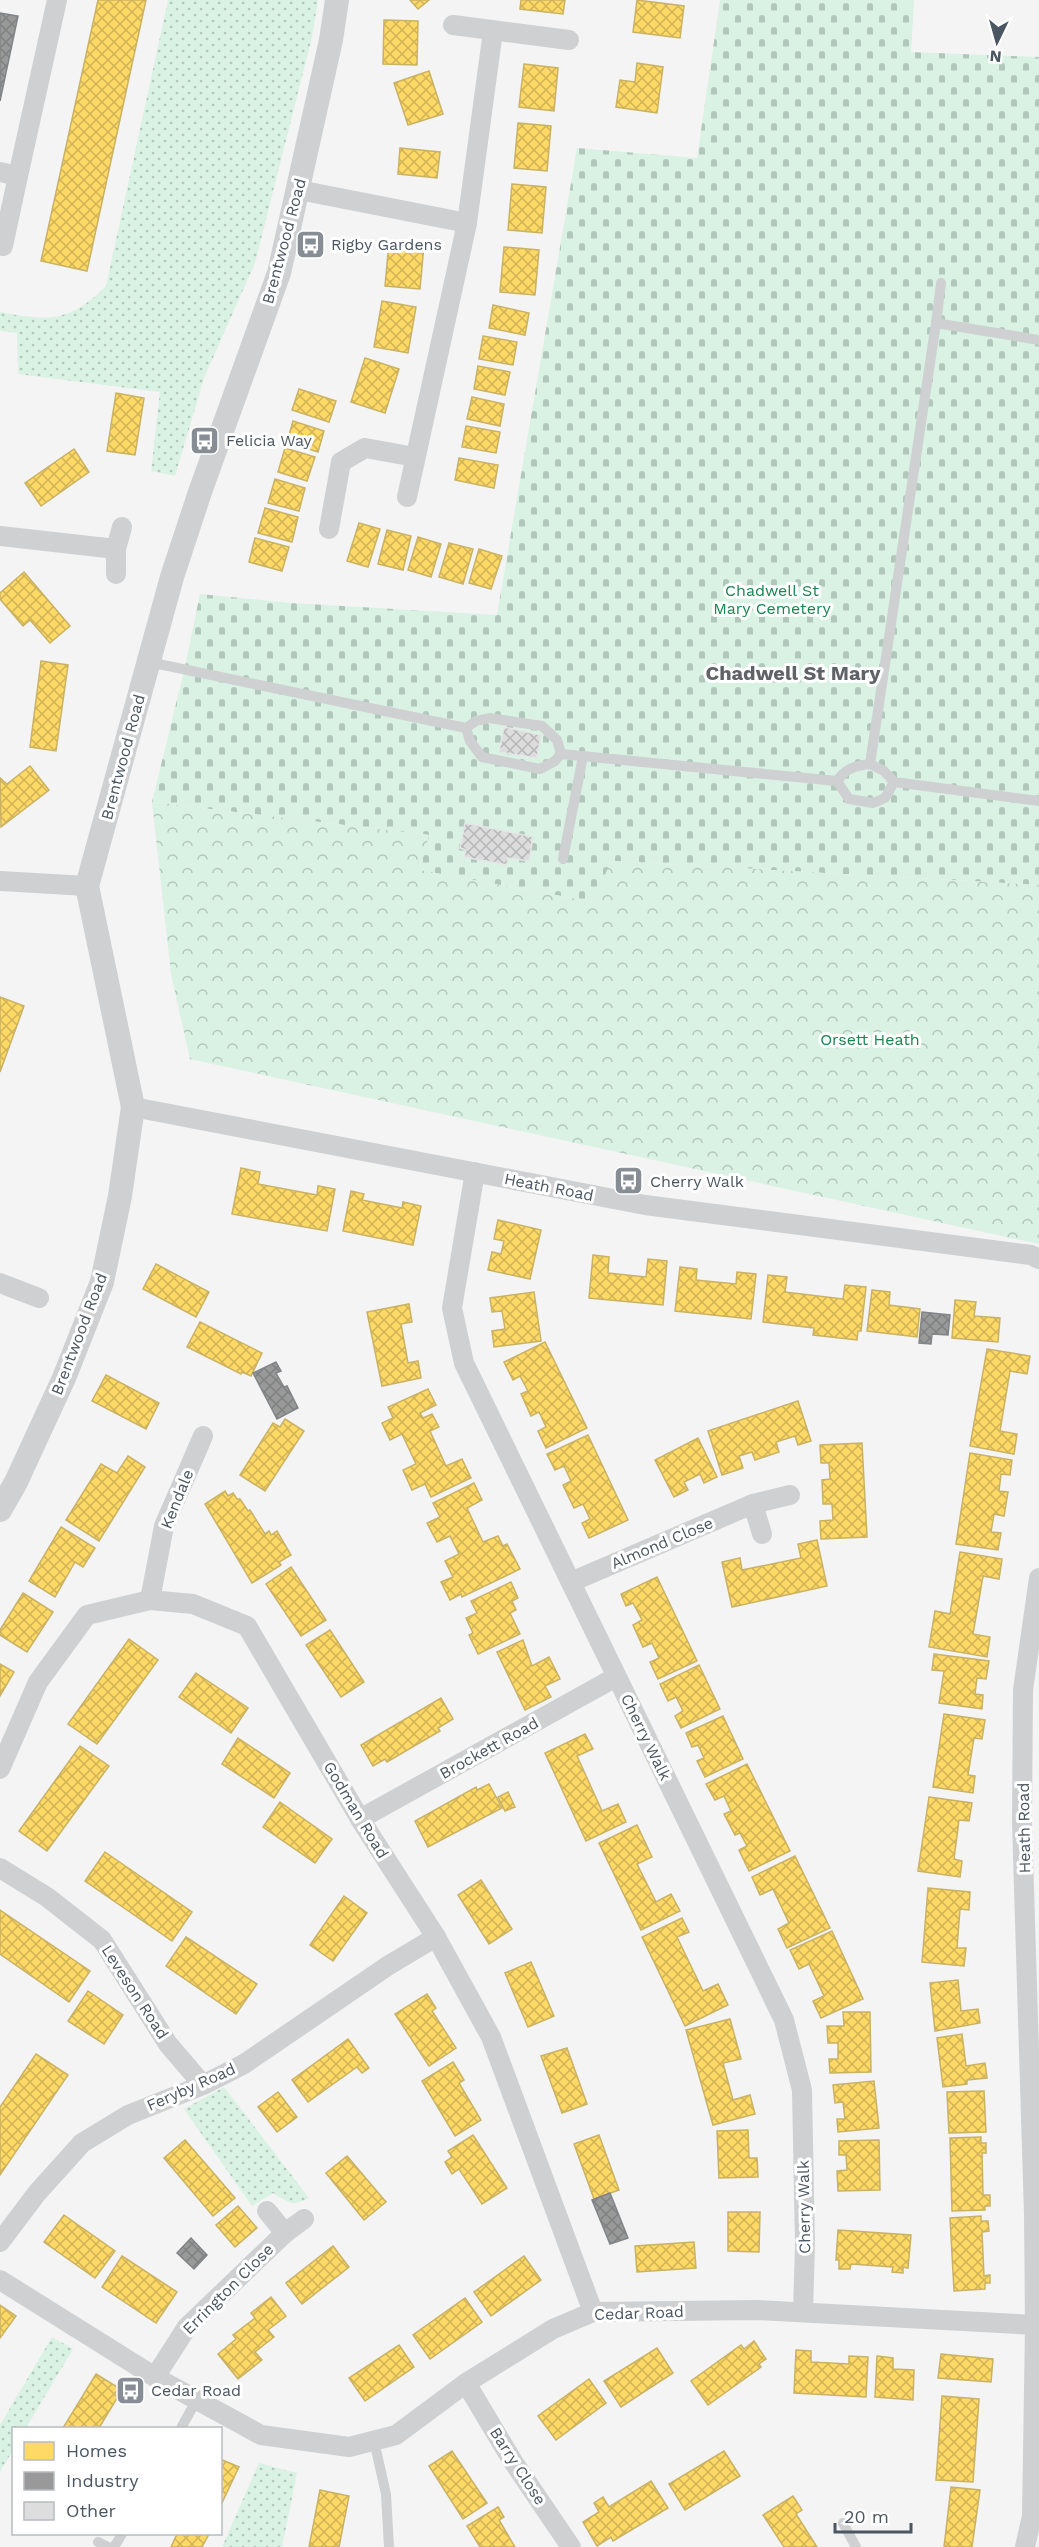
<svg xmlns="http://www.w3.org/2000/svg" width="1039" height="2547" font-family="'Work Sans',sans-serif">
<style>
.grass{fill:url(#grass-dots)}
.cemetery{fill:url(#cemetery-stones)}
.park{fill:url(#park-crowns)}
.homes{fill:url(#homes-cross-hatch);stroke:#c9b264;stroke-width:1.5}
.industry{fill:url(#industry-cross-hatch);stroke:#818588;stroke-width:1.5}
.building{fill:url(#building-cross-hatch);stroke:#e5e6e7;stroke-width:1.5}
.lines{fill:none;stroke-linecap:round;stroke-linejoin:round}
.service{stroke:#ced0d2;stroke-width:10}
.minor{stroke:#ced0d2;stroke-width:20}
.tertiary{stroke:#ced0d2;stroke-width:24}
.labels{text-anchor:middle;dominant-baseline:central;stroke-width:6;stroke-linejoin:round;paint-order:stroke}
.street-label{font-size:16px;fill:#4a5661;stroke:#fff}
.poi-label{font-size:16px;fill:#4a5661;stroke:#fff;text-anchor:start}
.park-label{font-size:16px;fill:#17864f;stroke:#fff}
.quarter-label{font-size:20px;font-weight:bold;fill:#5f6368;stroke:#fff}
</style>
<defs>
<pattern id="grass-dots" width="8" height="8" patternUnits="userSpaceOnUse" patternTransform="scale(1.5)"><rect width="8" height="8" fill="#d9f2e3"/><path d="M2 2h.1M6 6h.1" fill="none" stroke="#b2c7bb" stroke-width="1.8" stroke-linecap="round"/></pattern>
<pattern id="cemetery-stones" width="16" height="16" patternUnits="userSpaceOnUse" patternTransform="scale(1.5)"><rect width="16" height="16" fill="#d9f2e3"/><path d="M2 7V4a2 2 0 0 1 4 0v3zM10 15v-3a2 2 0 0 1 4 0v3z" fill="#b2c7bb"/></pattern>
<pattern id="park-crowns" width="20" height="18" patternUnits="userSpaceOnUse" patternTransform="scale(1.5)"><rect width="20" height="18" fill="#d9f2e3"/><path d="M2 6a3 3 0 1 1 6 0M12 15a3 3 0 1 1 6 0" fill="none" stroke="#b2c7bb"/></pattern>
<pattern id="homes-cross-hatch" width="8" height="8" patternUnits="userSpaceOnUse" patternTransform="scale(1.5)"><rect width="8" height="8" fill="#ffd966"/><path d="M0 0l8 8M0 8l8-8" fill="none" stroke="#d0b357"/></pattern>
<pattern id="industry-cross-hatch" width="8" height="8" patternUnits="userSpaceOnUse" patternTransform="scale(1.5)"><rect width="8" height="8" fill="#999"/><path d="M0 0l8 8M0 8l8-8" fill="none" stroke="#7f8080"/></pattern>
<pattern id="building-cross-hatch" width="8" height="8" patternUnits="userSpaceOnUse" patternTransform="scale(1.5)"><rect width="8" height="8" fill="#ddddde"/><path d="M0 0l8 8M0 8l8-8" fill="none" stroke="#b5b6b7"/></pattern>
</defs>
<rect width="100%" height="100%" fill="#f4f4f4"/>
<g class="grass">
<path d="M168 0H318L312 37 255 263 204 378 175 476 151 471 160 392 18 374 17 333 0 331V312C48 321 69 323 106 286Z"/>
<path d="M224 2087 309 2198C290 2207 290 2203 273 2193L252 2206 184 2109Z"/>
<path d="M52 2337 73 2349 26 2428H14L13 2450 0 2472V2425Z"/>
<path d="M259 2463 297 2473 282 2547H222Z"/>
</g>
<path class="cemetery" d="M720 0H914L911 52 1039 57V885L612 861 593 902 419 870 429 835 152 802 184 671 200 594 291 603 497 615 577 148 697 158Z"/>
<path class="park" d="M152 802 429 835 420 870 593 902 611 861 1039 885V1244L190 1059 171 974Z"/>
<g class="homes">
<path d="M98 0H146L87 271 41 261Z"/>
<path d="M410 0H429L418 9Z"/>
<path d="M521 0H565L563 14 520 9Z"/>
<path d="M637 0 684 6 680 38 633 32Z"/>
<path d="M384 20 418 21 417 65 383 64Z"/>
<path d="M637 63 663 67 657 113 616 107 620 80 635 82Z"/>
<path d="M524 64 558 68 554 111 519 107Z"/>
<path d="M429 71 443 114 408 125 394 83Z"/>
<path d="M518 123 551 126 547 171 514 168Z"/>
<path d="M400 148 440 152 437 178 398 174Z"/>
<path d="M512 184 546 187 542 233 508 230Z"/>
<path d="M389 242 424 245 420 289 385 286Z"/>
<path d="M504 247 539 250 535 295 500 292Z"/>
<path d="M382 301 416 307 408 353 374 347Z"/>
<path d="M493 305 529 313 525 335 489 328Z"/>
<path d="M483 336 517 342 513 365 479 359Z"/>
<path d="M365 358 399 369 385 413 351 402Z"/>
<path d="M478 366 510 372 505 395 474 389Z"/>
<path d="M299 389 336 401 329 422 292 410Z"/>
<path d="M116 393 144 398 135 455 107 451Z"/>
<path d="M472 397 504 404 500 426 467 419Z"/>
<path d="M293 421 324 431 318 452 287 442Z"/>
<path d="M466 426 500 432 496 453 462 447Z"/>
<path d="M285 448 315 457 307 481 278 472Z"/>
<path d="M74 449 89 472 41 506 25 483Z"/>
<path d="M459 458 498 465 494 488 455 480Z"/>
<path d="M275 479 305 488 299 511 268 503Z"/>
<path d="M265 508 298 517 292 542 258 533Z"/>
<path d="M359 523 380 529 368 567 347 561Z"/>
<path d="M387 530 411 536 403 570 378 564Z"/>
<path d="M418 537 441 544 431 577 408 570Z"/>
<path d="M255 538 289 547 282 571 249 562Z"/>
<path d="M449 543 473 549 463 584 439 577Z"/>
<path d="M479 549 502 556 491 589 469 583Z"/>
<path d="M24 572 70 626 50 643 30 620 23 626 0 599V593Z"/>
<path d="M41 661 68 665 56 751 30 747Z"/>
<path d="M30 766 49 790 1 827 0 778 7 784Z"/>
<path d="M0 997 24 1006 0 1072Z"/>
<path d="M241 1168 260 1172 258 1184 317 1195 318 1186 335 1189 327 1231 232 1214Z"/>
<path d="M351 1191 364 1194 362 1200 402 1208 403 1202 421 1206 413 1245 343 1231Z"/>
<path d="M498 1220 541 1230 530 1279 488 1270 492 1252 501 1254 504 1241 494 1239Z"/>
<path d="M593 1255 609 1257 608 1273 646 1277 648 1259 667 1261 663 1305 589 1298Z"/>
<path d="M156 1264 209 1292 196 1317 143 1289Z"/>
<path d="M680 1267 697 1269 696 1280 736 1284 737 1272 756 1274 751 1319 675 1311Z"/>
<path d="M768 1275 787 1277 785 1292 843 1299 845 1285 866 1287 861 1331H858L857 1340 813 1335 814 1328 763 1322Z"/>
<path d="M872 1290 890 1292 889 1305 920 1309 917 1337 867 1331Z"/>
<path d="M534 1292 541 1341 494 1347 492 1331 505 1329 502 1311 492 1312 490 1298Z"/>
<path d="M955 1300 976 1302 974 1316 1000 1318 998 1342 952 1338Z"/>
<path d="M409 1304 412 1322 401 1324 408 1363 418 1361 421 1378 382 1386 367 1312Z"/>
<path d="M200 1322 262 1353 251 1376 242 1372 241 1374 187 1347Z"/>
<path d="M545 1342 587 1428 546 1448 538 1431 546 1427 539 1412 531 1416 521 1394 528 1391 520 1376 513 1380 504 1362Z"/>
<path d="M987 1349 1030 1356 1027 1374 1010 1371 1000 1431 1017 1434 1014 1454 970 1446Z"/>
<path d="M106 1375 159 1403 146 1429 92 1401Z"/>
<path d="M428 1389 436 1405 420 1413 423 1418 432 1414 439 1427 430 1431 446 1466 462 1459 471 1478 431 1497 425 1484 412 1490 403 1470 416 1464 402 1434 390 1440 382 1423 393 1418 388 1407Z"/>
<path d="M798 1401 811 1441 798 1445 795 1436 776 1442 779 1452 755 1460 752 1452 739 1456 743 1468 722 1475 708 1431Z"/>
<path d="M285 1419 304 1431 265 1491 240 1475 273 1423 280 1427Z"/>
<path d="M588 1435 628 1520 589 1538 582 1523 590 1519 583 1504 574 1508 563 1485 571 1481 564 1466 555 1470 547 1454Z"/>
<path d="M698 1438 717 1477 704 1483 700 1474 684 1482 688 1490 674 1497 655 1460Z"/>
<path d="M862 1443 867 1537 821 1539 820 1521 833 1520 832 1504H823L822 1480 830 1479 829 1463H821L820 1445Z"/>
<path d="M970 1453 1012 1460 1010 1475 1001 1474 999 1491 1008 1492 1004 1516 994 1514 991 1532 1001 1533 998 1550 956 1544Z"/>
<path d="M128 1456 145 1467 99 1541 66 1520 101 1464 117 1473Z"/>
<path d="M474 1483 482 1500 467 1508 483 1542 498 1536 503 1546 507 1544 520 1569 462 1597 461 1594 450 1600 441 1582 453 1577 445 1561 459 1554 450 1536 437 1542 427 1523 440 1517 433 1503Z"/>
<path d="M225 1491 228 1496 233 1493 237 1499H240L248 1511 250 1510 265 1534 269 1531 271 1535 277 1531 291 1555 279 1562 281 1565 252 1583 205 1504Z"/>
<path d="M61 1527 95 1548 83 1567 75 1562 55 1597 29 1581Z"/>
<path d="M817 1540 827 1586 732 1607 722 1562 740 1558 742 1570 801 1558 798 1544Z"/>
<path d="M960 1552 1002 1559 999 1579 983 1576 973 1634 990 1637 987 1657 929 1647 935 1611 950 1614Z"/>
<path d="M291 1567 326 1620 301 1636 266 1584Z"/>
<path d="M657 1577 697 1661 658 1679 650 1662 659 1658 652 1643 643 1647 633 1625 642 1620 633 1603 626 1606 621 1594Z"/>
<path d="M511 1582 518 1598 512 1601 516 1610 510 1613 520 1634 478 1654 469 1635 473 1633 466 1618 477 1613 471 1601Z"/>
<path d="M23 1593 53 1612 27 1652 0 1635V1630Z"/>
<path d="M330 1630 364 1682 341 1697 306 1645Z"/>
<path d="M129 1639 158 1660 97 1744 68 1724Z"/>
<path d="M523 1640 532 1666 549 1657 560 1679 545 1686 551 1697 525 1710 497 1652Z"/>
<path d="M934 1654 989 1661 986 1679 977 1678 975 1694 983 1695 982 1709 939 1703 944 1671 932 1670Z"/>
<path d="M0 1664 14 1672 0 1696Z"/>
<path d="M699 1665 720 1709 681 1728 675 1716 683 1711 676 1697 668 1701 660 1684Z"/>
<path d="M196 1673 248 1708 231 1733 179 1697Z"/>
<path d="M441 1698 453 1719 438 1728 440 1731 387 1762 385 1759 373 1766 361 1745Z"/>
<path d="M944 1714 985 1720 982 1739 974 1738 968 1775 975 1776 973 1793 933 1787Z"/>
<path d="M723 1716 743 1759 705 1777 697 1761 704 1758 698 1745 692 1747 686 1733Z"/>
<path d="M585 1734 593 1749 577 1756 602 1811 618 1804 626 1822 586 1841 545 1753Z"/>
<path d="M238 1738 290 1773 274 1798 222 1764Z"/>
<path d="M80 1746 109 1766 47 1851 19 1831Z"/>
<path d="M747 1764 790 1851 749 1871 739 1850 747 1846 740 1833 735 1835 724 1814 731 1811 724 1796 715 1800 706 1784Z"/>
<path d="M489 1784 502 1808 428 1847 415 1821 476 1787 477 1790Z"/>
<path d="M508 1792 515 1807 505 1811 498 1797Z"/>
<path d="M929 1797 972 1803 969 1821 959 1820 954 1859 962 1861 960 1877 918 1871Z"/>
<path d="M280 1802 332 1839 315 1863 263 1827Z"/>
<path d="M637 1825 652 1857 637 1864 656 1902 671 1894 680 1911 641 1930 599 1843Z"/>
<path d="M105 1852 192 1912 172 1941 85 1881Z"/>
<path d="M795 1856 830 1928 787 1948 778 1929 789 1923 773 1889 760 1895 752 1877Z"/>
<path d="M481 1880 512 1929 489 1944 458 1895Z"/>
<path d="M928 1888 970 1892 969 1910 960 1909 957 1948H966L964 1966 922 1962Z"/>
<path d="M344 1896 367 1913 333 1961 310 1945Z"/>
<path d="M0 1910 90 1971 69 2002 0 1954Z"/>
<path d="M682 1918 689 1932 677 1937 703 1991 718 1984 728 2005 685 2026 642 1937Z"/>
<path d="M832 1931 863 1999 821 2018 813 2001 824 1996 809 1964 799 1969 790 1950Z"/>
<path d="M186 1937 257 1984 236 2014 166 1966Z"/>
<path d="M531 1962 554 2016 528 2027 505 1973Z"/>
<path d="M958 1980 961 2011 978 2009 980 2023 935 2031 930 1983Z"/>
<path d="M88 1991 123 2015 104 2044 68 2021Z"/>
<path d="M427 1994 436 2008 432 2011 456 2048 429 2066 395 2014Z"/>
<path d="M843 2012H870L871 2072 830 2073 829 2059H838V2043H828L827 2026H844Z"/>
<path d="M730 2019 741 2059 723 2063 733 2100 750 2095 755 2114 713 2125 686 2030Z"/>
<path d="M962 2034 966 2066 985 2063 987 2078 967 2080V2084L943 2087 937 2038Z"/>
<path d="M348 2039 369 2068 362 2073 357 2067 308 2102 292 2080Z"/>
<path d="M567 2048 587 2104 562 2113 541 2056Z"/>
<path d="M36 2054 68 2075 0 2175V2107Z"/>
<path d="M453 2062 464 2080 459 2083 481 2120 455 2136 422 2081Z"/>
<path d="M874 2081 879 2128 838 2132 837 2119H845L843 2102 835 2103 833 2085Z"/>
<path d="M984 2091 986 2132 949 2133 947 2092Z"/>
<path d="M278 2092 297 2117 277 2132 258 2107Z"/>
<path d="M748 2130 749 2158H757L758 2177 719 2178 717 2131Z"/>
<path d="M473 2135 507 2188 482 2204 459 2169 452 2174 445 2162 452 2157 448 2151Z"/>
<path d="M599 2135 619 2190 594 2199 574 2144Z"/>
<path d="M981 2137V2143H986V2153H982L983 2195H990V2206H985V2210L952 2211 950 2138Z"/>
<path d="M185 2140 235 2198 213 2216 164 2158Z"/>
<path d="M879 2140 880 2190 838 2191 837 2171 847 2170 846 2155H839V2141Z"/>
<path d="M347 2156 386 2202 364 2220 326 2173Z"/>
<path d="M238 2206 257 2228 235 2247 216 2225Z"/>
<path d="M728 2212H760L759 2252 728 2251Z"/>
<path d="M64 2215 115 2251 95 2278 44 2242Z"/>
<path d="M981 2216V2221H988L989 2231 982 2232 984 2276 990 2275V2283H985V2289L954 2291 950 2218Z"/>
<path d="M838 2230 911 2235 908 2268 903 2267V2273L892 2272 893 2267 851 2264 850 2269H839V2260H836Z"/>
<path d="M694 2242 696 2268 637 2272 635 2246Z"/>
<path d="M333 2246 349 2267 302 2304 286 2283Z"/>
<path d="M122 2256 177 2292 156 2323 102 2287Z"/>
<path d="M524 2256 541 2280 491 2316 474 2292Z"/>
<path d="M271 2297 286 2316 268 2330 274 2337 255 2352 262 2360 238 2379 218 2354 236 2339 233 2335 255 2318 251 2313Z"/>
<path d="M465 2298 482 2322 430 2359 413 2335Z"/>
<path d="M0 2305 16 2316 0 2338Z"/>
<path d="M754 2341 766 2359 759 2364 761 2367 708 2405 691 2381 741 2345 744 2349Z"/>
<path d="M399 2345 414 2367 365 2401 349 2378Z"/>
<path d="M657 2348 673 2373 621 2407 604 2381Z"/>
<path d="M796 2350 811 2351V2362L849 2364V2356L868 2357 866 2397 794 2393Z"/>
<path d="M941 2354 993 2359 991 2382 938 2378Z"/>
<path d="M877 2356 893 2358V2369L914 2370 913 2400 875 2397Z"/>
<path d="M96 2374 122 2390 99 2428H63Z"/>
<path d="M589 2379 606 2403 556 2440 538 2416Z"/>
<path d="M942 2396 979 2399 973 2482 936 2480Z"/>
<path d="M452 2451 487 2503 463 2519 429 2466Z"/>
<path d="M724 2451 740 2476 685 2510 669 2484Z"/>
<path d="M220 2459 239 2467 220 2507Z"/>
<path d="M651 2481 668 2508 613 2541 611 2537 597 2546 583 2522 599 2512 594 2503 603 2497 609 2507Z"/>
<path d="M951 2487 980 2490 972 2547H944Z"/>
<path d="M320 2490 349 2496 339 2547H309Z"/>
<path d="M793 2496 802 2510 796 2514 817 2547H784L763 2515Z"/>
<path d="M498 2507 504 2517 499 2520 515 2547H480L467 2526Z"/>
<path d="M177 2534H209L202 2547H171Z"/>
</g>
<g class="industry">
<path d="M0 13 18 16 0 101Z"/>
<path d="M922 1312 950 1315 948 1335 932 1334 931 1344 919 1343Z"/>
<path d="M276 1362 281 1371 276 1373 284 1387 287 1386 298 1408 277 1419 253 1373Z"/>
<path d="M610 2193 628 2238 610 2244 592 2200Z"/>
<path d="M191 2238 207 2255 194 2269 177 2253Z"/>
</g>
<g class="building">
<path d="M504 727 541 735 537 758 499 752Z"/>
<path d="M465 823 533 837 529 861 508 858 507 865 464 857 466 850 460 848Z"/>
</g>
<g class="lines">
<g class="service">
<path d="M936 323 941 283"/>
<path d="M149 662 466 728 470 741 482 757 540 769 555 761 561 754 837 781"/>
<path d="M466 728 476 721 489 718 542 726 557 740 561 754"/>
<path d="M870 764 884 771 894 782"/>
<path d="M837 781C846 768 855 766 870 764L936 323 1039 340"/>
<path d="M837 781 849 799 873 803 885 798 894 782 1039 801"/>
<path d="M563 859 583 756"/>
<path d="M181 2428 196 2401"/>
<path d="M374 2441 386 2494 389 2547"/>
<path d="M843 2523 856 2547"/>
<path d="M98 2542 108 2547"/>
<path d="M114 2547 122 2534"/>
</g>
<g class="minor">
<path d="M453 25 569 40"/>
<path d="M0 172 18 176 57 0"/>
<path d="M299 190 467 223"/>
<path d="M3 246 18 176"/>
<path d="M407 497 467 223 493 31"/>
<path d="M329 529 341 462 365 448 415 457"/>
<path d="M0 536 116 549"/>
<path d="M116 574V549L122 527"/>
<path d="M0 881 87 886"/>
<path d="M133 1107 645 1205 1031 1255 1039 1259"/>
<path d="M475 1172 452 1308 464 1363 784 2020 802 2090 805 2245 803 2312"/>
<path d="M0 1283 39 1298"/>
<path d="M753 1504 762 1534"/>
<path d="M571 1582 753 1504 790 1495"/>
<path d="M150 1600 164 1526 203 1436"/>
<path d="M0 1769 38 1682 87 1615 150 1600 193 1604 247 1626 360 1819 436 1937 491 2037 593 2312"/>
<path d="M360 1819 616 1677"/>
<path d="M0 1868 47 1897 102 1940 168 2044 203 2085"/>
<path d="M267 2211 285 2233"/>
<path d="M0 2242 37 2193 82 2143 128 2115 203 2085 244 2064 389 1965 436 1937"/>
<path d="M0 2280 155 2377 261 2435 349 2447 396 2435 466 2383 553 2329 593 2312 757 2310 1035 2325"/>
<path d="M155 2377 187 2327 285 2233 304 2219"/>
<path d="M466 2383 512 2460 571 2547"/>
<path d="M1025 2547 1032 2516 1035 2325 1034 2215 1022 1823 1023 1690 1039 1578"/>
</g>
<path class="tertiary" d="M0 1510 16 1482 64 1378 102 1282 120 1196 133 1107 87 886 172 577 200 492 279 273 331 40 337 0"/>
</g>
<defs>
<symbol id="bus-square" viewBox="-11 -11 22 22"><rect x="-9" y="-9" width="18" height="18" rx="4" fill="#868d94" stroke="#fff"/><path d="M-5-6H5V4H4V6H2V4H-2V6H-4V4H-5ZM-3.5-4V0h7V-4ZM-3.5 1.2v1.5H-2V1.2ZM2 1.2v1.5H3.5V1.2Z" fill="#fff"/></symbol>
</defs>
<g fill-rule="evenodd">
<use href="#bus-square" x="294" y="228" width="33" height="33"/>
<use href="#bus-square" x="188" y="424" width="33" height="33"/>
<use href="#bus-square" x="612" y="1164" width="33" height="33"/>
<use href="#bus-square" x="114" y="2374" width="33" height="33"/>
</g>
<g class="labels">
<g class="street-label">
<text transform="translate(284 241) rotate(-75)">Brentwood Road</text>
<text transform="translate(123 757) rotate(-75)">Brentwood Road</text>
<text transform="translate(549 1187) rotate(11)">Heath Road</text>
<text transform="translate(79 1334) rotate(-69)">Brentwood Road</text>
<text transform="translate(177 1499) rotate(-68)">Kendale</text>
<text transform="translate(662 1543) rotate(-23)">Almond Close</text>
<text transform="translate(646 1737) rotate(64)">Cherry Walk</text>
<text transform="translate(489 1748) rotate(-29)">Brockett Road</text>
<text transform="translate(356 1810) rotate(59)">Godman Road</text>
<text transform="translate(1024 1828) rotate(-91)">Heath Road</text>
<text transform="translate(135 1992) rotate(57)">Leveson Road</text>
<text transform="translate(191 2087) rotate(-24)">Feryby Road</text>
<text transform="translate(804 2207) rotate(-91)">Cherry Walk</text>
<text transform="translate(228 2289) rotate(-45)">Errington Close</text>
<text transform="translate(639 2313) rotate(-2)">Cedar Road</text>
<text transform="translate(518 2466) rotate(57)">Barry Close</text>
</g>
<g class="poi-label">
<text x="331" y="244">Rigby Gardens</text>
<text x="226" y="440">Felicia Way</text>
<text x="650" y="1181">Cherry Walk</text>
<text x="151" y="2390">Cedar Road</text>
</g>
<g class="park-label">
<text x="772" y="590">Chadwell St<tspan x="772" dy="18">Mary Cemetery</tspan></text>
<text x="870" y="1039">Orsett Heath</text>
</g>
<g class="quarter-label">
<text x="793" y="673">Chadwell St Mary</text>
</g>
</g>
<rect x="12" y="2427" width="210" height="108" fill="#ffffff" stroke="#b7bbc0" stroke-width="1.5"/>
<rect x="24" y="2442" width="30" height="18" fill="#ffd966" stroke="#b7bbc0" stroke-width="1.5"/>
<text x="66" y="2457" font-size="18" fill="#4a5661">Homes</text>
<rect x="24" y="2472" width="30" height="18" fill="#999999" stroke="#b7bbc0" stroke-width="1.5"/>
<text x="66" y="2487" font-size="18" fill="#4a5661">Industry</text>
<rect x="24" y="2502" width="30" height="18" fill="#ddddde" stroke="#b7bbc0" stroke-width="1.5"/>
<text x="66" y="2517" font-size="18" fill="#4a5661">Other</text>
<g transform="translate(997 42) rotate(185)" stroke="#ffffff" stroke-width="4.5" paint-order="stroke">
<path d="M0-4.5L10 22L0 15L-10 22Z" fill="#4a5661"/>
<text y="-9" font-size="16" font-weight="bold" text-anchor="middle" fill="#4a5661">N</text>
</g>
<path d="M835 2523v9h76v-9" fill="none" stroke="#4a5661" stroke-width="3"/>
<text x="844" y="2523" font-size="18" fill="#4a5661" stroke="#ffffff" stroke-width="4.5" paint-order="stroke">20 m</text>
</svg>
